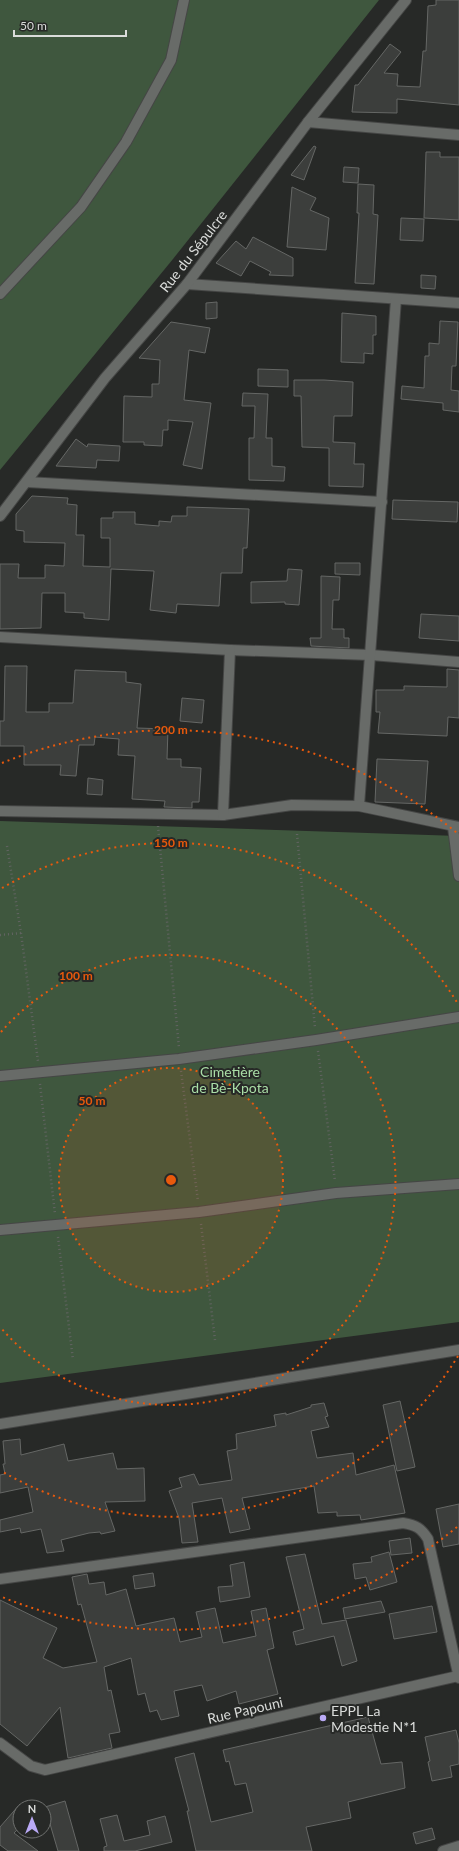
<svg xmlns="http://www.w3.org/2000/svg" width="459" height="1851" font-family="Lato,sans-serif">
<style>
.green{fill:#3f573e}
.building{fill:#3c3e3c;stroke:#656765}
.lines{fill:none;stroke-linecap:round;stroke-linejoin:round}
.minor-casing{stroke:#454645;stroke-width:12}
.path{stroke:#626462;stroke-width:2.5;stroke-dasharray:1 3;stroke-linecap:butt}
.minor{stroke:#686b68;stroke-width:10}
.ring{fill:none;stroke:#e8590c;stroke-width:2;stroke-dasharray:2 4}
.poi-dot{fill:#baaaf6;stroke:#272927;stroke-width:1.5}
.labels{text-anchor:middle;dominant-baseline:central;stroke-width:4;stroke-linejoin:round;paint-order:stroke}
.street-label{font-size:14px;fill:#dadcda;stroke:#272927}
.park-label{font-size:14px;fill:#aadea7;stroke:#272927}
.poi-label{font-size:14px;fill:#dadcda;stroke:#272927;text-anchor:start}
.centre{fill:#e8590c;stroke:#272927;stroke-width:2}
.ring-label{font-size:12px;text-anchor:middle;font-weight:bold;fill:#e8590c;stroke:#272927;stroke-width:4;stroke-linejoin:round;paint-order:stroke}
</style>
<rect width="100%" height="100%" fill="#272927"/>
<g class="green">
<path d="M0 0H379L173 259 0 470Z"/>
<path d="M0 821 459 836V1322L0 1383Z"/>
</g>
<g class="building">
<path d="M436 0H459V105L397 99V113L352 112 355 85H358L390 44 401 52 384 73 398 74 397 86 420 87 423 51H426L428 6 436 5Z"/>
<path d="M314 146 316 147 304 180 291 175Z"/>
<path d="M426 152H440V157H459V220L424 218Z"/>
<path d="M344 167 359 168 358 183 343 182Z"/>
<path d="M358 184 374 185 373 214 378 215 374 284 355 283 359 213H357Z"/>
<path d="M292 187 316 198 310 210 329 218 326 250 287 247Z"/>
<path d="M401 218 424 219 423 241 400 240Z"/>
<path d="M253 237 293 258V276L269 275 271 272 250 261 241 276 216 263 236 241 246 249Z"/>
<path d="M421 275 436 276 435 289 421 288Z"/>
<path d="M217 302V318L206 319V303Z"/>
<path d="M342 313 376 316V335H373V354L364 353V363L341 362Z"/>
<path d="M440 321 458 322 456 366H452L451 390 459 391V412L443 410V403L401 399 402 386 424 388 425 356H429V343L439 344Z"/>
<path d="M171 322 210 328 205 353 189 350 184 400 211 403 202 469 183 465 193 422 168 420V430H163L162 446 144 445V442H123L124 396 152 397V384H159L160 360 139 358Z"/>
<path d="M258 369 288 370V387L258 386Z"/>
<path d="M294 380H324L353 382 352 416H334L333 442 355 443 354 464H364L363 487 329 486V448L302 447 301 396H294Z"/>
<path d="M243 393 268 394 266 438H272V466L285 467 284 481 249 480V438H254L255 406H242Z"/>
<path d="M76 439 87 447 88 444 120 446 119 461 97 460 96 468 56 466Z"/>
<path d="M32 496 68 498 67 504 77 505 76 535H84L83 566 110 567V538H101V518H113V512H135V524L159 526V521L171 522 172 516H187V507L249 509 247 548H243L242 573H221L219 606 177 604 176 613 150 610 154 571 111 569 109 620 84 618V613L65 612V593H42L41 628 0 629V564H19L18 578H45V565L64 566 65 543 24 542V531L16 530V514Z"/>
<path d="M393 500 458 502 457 522 392 519Z"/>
<path d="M335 563H360V575L335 574Z"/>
<path d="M288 569 302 570 299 605 285 604V602L251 603V582L287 581Z"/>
<path d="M321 576 340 577 339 600H333L332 629H344V638H349V648L311 646 310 638H321Z"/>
<path d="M421 614 459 616V641L419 638Z"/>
<path d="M5 666H27L26 712H49V703H73L75 670 126 672V682L141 684 137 728 168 729 167 759H181V767L201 768 199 802H192V808L164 807 165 801 132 799 135 756 118 755 119 739 95 737 94 745H79L76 776 60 775 61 765H24V746H0V721H4Z"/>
<path d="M447 669 459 670V718L448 717 447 736 378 733 380 712H376V690H404V686L447 687Z"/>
<path d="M182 698 204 700 202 723 180 721Z"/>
<path d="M377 759 428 761 425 804 375 802Z"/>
<path d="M88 778 103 780 102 795 87 794Z"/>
<path d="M400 1401 415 1467 397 1471 383 1405Z"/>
<path d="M324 1403 328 1416 325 1417 329 1427 311 1431 317 1458 353 1453 356 1475 394 1465 405 1513 361 1520 360 1515 337 1516V1512L318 1513 314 1486 242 1498 250 1529 230 1533 222 1498 192 1503 198 1542 182 1543 179 1518 169 1491 182 1487 179 1478 194 1474 199 1485 232 1480 227 1451 237 1449 236 1434 276 1426 274 1415 286 1413V1415L311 1407V1405Z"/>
<path d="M20 1439 21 1455 64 1444 68 1461 113 1453 117 1469 144 1468 145 1501 105 1502 115 1531 101 1534 100 1532 89 1533 61 1540 64 1551 47 1553 41 1529 21 1533 20 1528 0 1532V1520L33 1512 28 1487 0 1493V1475L5 1474 3 1464H5L3 1441Z"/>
<path d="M459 1504V1544L443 1547 436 1509Z"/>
<path d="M410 1538 412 1553 391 1555 389 1541Z"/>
<path d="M389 1552 397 1582 370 1590 366 1577 355 1579 353 1564 372 1562 371 1557Z"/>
<path d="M305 1554 322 1624 346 1620 357 1661 342 1666 334 1636 296 1645 293 1632 304 1629 286 1557Z"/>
<path d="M244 1562 250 1597 220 1602 218 1587 233 1586 230 1565Z"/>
<path d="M153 1573 155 1586 135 1589 133 1576Z"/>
<path d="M87 1574 89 1584 104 1582 106 1595 126 1589 136 1626 174 1618 180 1642 202 1637 196 1612 215 1608 223 1643 256 1636 251 1611 266 1608 274 1648 267 1650 278 1694 239 1704 236 1691 207 1701 202 1685 174 1691 179 1716 161 1720 157 1710 150 1712 145 1693 138 1695 131 1658 104 1667 108 1691 111 1690 120 1732 109 1734 112 1748 68 1758 60 1707 27 1746 0 1724V1600L57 1628 43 1658 63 1668 97 1662 81 1604 78 1605 72 1577Z"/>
<path d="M381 1601 385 1612 345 1619 343 1608Z"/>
<path d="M432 1606 437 1632 394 1639 389 1614Z"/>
<path d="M368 1717 381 1764 402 1762 405 1788 348 1802 351 1818 306 1827 312 1851H196L187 1811H189L175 1758 194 1753 211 1822 253 1812 246 1783 235 1785 229 1761 226 1762 223 1750Z"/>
<path d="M456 1730 459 1743V1764L450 1766 452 1777 432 1781 428 1762 430 1761 425 1737Z"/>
<path d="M65 1801 79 1851H58L45 1807Z"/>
<path d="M20 1804V1827L14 1833 38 1851H8L0 1845V1827Z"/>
<path d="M117 1815 124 1841 150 1835 147 1821 165 1816 172 1842 135 1851H104V1847L107 1846 100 1819Z"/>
<path d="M432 1828 435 1839 416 1844 413 1833Z"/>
</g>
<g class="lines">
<defs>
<g id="minor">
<path d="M308 122 459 135"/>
<path d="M187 284 459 303"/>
<path d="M0 294 81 207 126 142 171 60 184 0"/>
<path d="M27 482 382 502"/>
<path d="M0 516 105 378 187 284 308 122 406 0"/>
<path d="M0 637 230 650 371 655 459 662"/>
<path d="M359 806 396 299"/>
<path d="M0 811 223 815 292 805 359 806 459 827"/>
<path d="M223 815 230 650"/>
<path d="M453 827 459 876"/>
<path d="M0 1076 179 1059 316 1040 459 1017"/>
<path d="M0 1230 199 1212 336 1193 459 1184"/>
<path d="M0 1424 459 1350"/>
<path d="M0 1579 403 1523C416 1525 421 1528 428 1539L459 1678"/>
<path d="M0 1743 31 1766 45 1770 458 1676"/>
<path d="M443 1851 459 1846"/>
</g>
</defs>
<use href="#minor" class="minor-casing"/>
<g class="path">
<path d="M158 826 179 1048"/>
<path d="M297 834 315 1028"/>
<path d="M7 846 21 933 38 1061"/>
<path d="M0 935 21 933"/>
<path d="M318 1051 335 1181"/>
<path d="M181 1071 198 1201"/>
<path d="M40 1084 55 1214"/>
<path d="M201 1224 215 1340"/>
<path d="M58 1237 73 1360"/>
</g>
<use href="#minor" class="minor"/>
</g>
<circle cx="171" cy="1180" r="112" fill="#e8590c" fill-opacity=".12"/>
<g class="ring">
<circle cx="171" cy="1180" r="112"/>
<path d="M1 1032A225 225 0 1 1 1 1328"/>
<path d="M458 1356A337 337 0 0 1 3 1472M2 888A337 337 0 0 1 458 1004"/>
<path d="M457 1527A450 450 0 0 1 2 1597M2 763A450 450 0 0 1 457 833"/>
</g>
<circle class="poi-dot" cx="323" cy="1718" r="4"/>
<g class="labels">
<g class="street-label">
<text transform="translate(193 251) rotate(-52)">Rue du Sépulcre</text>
<text transform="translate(245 1710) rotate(-13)">Rue Papouni</text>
</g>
<g class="park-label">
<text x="230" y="1071">Cimetière<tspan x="230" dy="16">de Bè-Kpota</tspan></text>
</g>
<g class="poi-label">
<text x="331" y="1710">EPPL La<tspan x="331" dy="16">Modestie N*1</tspan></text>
</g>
</g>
<circle cx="171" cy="1180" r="6" class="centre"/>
<g class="ring-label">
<text x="171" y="734">200 m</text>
<text x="171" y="847">150 m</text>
<text x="76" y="980">100 m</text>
<text x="92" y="1105">50 m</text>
</g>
<g transform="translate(32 1819)"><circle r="19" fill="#272927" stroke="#6f716f"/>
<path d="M0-3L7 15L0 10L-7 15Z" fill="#baaaf6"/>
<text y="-6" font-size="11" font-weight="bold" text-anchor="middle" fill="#dadcda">N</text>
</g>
<path d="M14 30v6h112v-6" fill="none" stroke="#dadcda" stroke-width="2"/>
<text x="20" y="30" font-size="12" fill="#dadcda" stroke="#272927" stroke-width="3" paint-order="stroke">50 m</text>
</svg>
